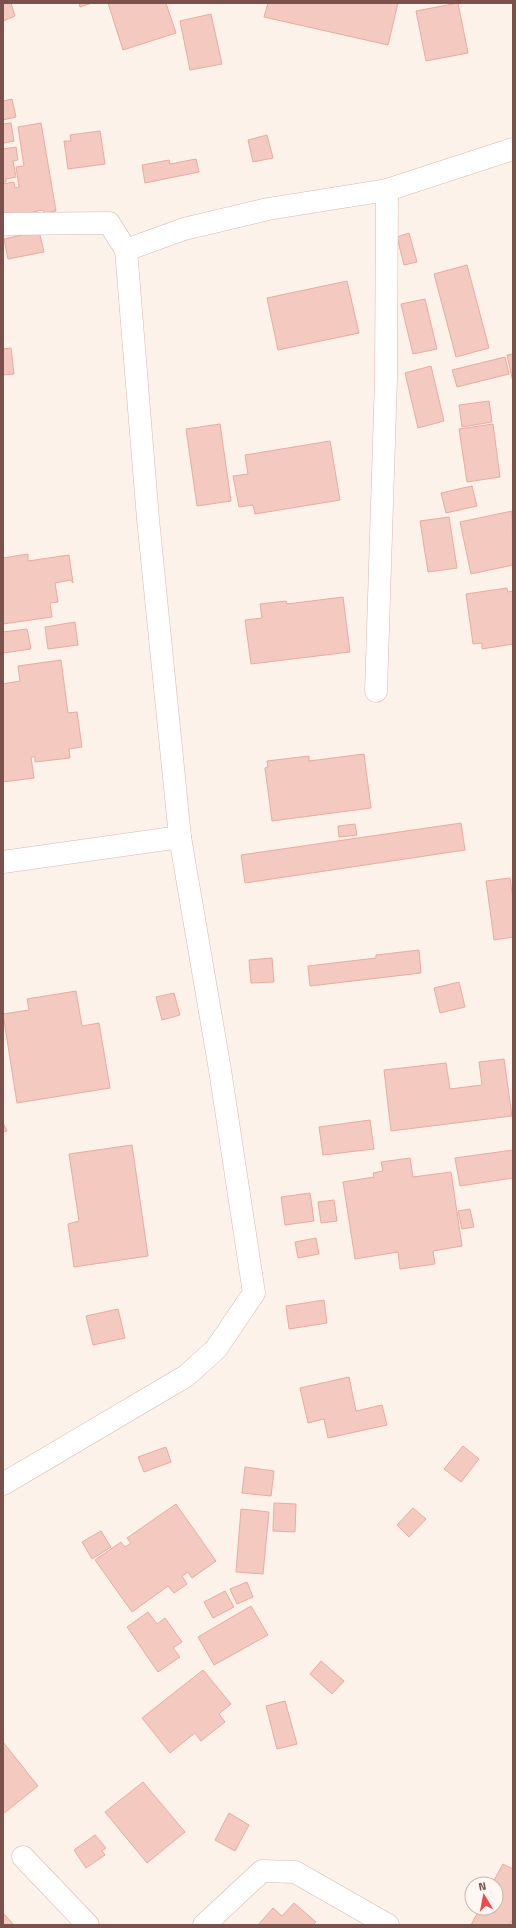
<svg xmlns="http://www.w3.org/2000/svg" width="516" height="1928" font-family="'Titillium Web',sans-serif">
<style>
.building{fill:#f4c9c0;stroke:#e8aba0}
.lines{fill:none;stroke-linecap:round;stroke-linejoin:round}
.minor-casing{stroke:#d4b8b1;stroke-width:23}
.minor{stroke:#fff;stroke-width:22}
</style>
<rect width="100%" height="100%" fill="#fdf2ea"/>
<g class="building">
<path d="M3 3H11L15 16 3 21Z"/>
<path d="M79 3H92L80 7Z"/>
<path d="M108 3H166L176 33 123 50Z"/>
<path d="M268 3H398L388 45 264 17Z"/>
<path d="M458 3 468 53 426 61 416 11Z"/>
<path d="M211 14 222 64 190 70 180 21Z"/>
<path d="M12 99 16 117 3 120V101Z"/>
<path d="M11 123 14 141 3 143V124Z"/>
<path d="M41 123 56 211 44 213 43 210 3 218V184L14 182 15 188 19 187 16 167 24 166 18 127Z"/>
<path d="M100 131 105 164 68 169 64 141H71L70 135Z"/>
<path d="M267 135 273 158 253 162 248 140Z"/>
<path d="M16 147 18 160 13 161 16 177 6 179V182H3V149Z"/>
<path d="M196 159 199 172 145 183 142 165 169 160 170 164Z"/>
<path d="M39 231 44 252 8 259 4 239Z"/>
<path d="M409 233 417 262 404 265 397 237Z"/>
<path d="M467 265 489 348 456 357 434 274Z"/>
<path d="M347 281 359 333 278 350 267 298Z"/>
<path d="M425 299 437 349 413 354 401 304Z"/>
<path d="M11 348 14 374 3 375V349Z"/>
<path d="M513 354V382L507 355Z"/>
<path d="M505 357 509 374 457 387 452 370Z"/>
<path d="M431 366 444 421 418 428 405 373Z"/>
<path d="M489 401 492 422 462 427 459 405Z"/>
<path d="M220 424 231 501 197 506 186 429Z"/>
<path d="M493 424 500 477 467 482 459 429Z"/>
<path d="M330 441 340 500 255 514 253 505 239 507 233 476 248 474 245 455Z"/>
<path d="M472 486 477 506 446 513 441 493Z"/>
<path d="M512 511 513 565 471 574 460 522Z"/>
<path d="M449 517 457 568 428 572 420 521Z"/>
<path d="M28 554V561L69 555 73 583 71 580 55 583 58 602 50 603 52 617 3 624V558Z"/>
<path d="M507 588 508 592 513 591V644L482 649V643L473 644 466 594Z"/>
<path d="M343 597 350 652 251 664 245 620 262 618 260 604 286 601 287 604Z"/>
<path d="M75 622 78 645 48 649 45 627Z"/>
<path d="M27 629 31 649 3 653V632Z"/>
<path d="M61 660 68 713 77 712 82 747 69 749 70 758 35 762V757H31L34 778 3 782V684L20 681 18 666Z"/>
<path d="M364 754 371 808 272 821 265 768 268 767 267 761 309 756V761Z"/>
<path d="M461 823 465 850 245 883 241 855Z"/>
<path d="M355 824 357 835 339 837 338 826Z"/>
<path d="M510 878 513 899V937L494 940 486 881Z"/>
<path d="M419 950 421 973 310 986 308 966 376 958V955Z"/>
<path d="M272 958 274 982 251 983 249 960Z"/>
<path d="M459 982 465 1007 440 1013 434 988Z"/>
<path d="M76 991 82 1026 99 1023 110 1088 17 1103 3 1014 29 1010 27 999Z"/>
<path d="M174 993 180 1015 162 1020 156 997Z"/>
<path d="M504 1059 512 1116 391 1131 384 1070 446 1063 450 1089 482 1085 479 1062Z"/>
<path d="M370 1120 374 1149 323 1155 319 1127Z"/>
<path d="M3 1123 7 1131 3 1132Z"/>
<path d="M132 1145 148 1256 74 1267 68 1224 79 1221 69 1154Z"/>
<path d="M513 1150V1178L460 1186 455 1158Z"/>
<path d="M410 1158 413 1177 451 1172 462 1246 433 1251 435 1264 400 1269 398 1252 355 1259 343 1182 374 1177 373 1173 383 1171 381 1162Z"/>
<path d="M310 1193 314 1221 285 1225 281 1197Z"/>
<path d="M334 1200 337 1221 321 1223 318 1202Z"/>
<path d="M470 1209 474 1227 462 1229 458 1211Z"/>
<path d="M316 1238 319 1254 298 1258 295 1242Z"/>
<path d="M324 1300 327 1323 289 1329 286 1306Z"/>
<path d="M118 1309 125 1338 93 1345 86 1316Z"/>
<path d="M349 1377 356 1411 382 1405 387 1425 328 1438 324 1419 308 1423 300 1388Z"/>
<path d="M463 1446 479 1459 461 1482 444 1469Z"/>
<path d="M166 1447 171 1462 144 1472 138 1457Z"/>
<path d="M245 1467 274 1471 271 1496 242 1493Z"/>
<path d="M274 1503 296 1504 295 1532 273 1531Z"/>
<path d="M176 1504 216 1561 192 1578 188 1572 182 1576 187 1584 174 1593 168 1586 132 1612 95 1560 121 1542 125 1547 131 1543 127 1538Z"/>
<path d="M413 1508 426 1519 409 1537 397 1525Z"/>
<path d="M241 1509 269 1512 263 1574 236 1572Z"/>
<path d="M101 1531 111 1547 92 1559 82 1542Z"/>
<path d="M247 1582 253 1597 237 1604 230 1589Z"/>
<path d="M225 1591 234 1607 213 1618 204 1602Z"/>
<path d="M251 1606 268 1635 214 1665 198 1637Z"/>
<path d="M148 1612 157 1624 165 1618 182 1642 173 1648 180 1657 158 1672 127 1627Z"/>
<path d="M321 1661 344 1681 332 1694 310 1674Z"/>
<path d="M203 1670 231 1704 219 1714 225 1722 201 1741 195 1733 170 1753 142 1718Z"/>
<path d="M285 1701 297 1744 277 1749 266 1706Z"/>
<path d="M3 1742 38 1786 3 1814Z"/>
<path d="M143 1782 185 1832 147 1863 105 1812Z"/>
<path d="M229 1813 249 1825 235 1851 215 1840Z"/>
<path d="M95 1835 106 1848 102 1851 105 1855 86 1868 74 1850Z"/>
<path d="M503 1864 513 1869V1919L510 1925H471L480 1908H496V1884H492Z"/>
<path d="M294 1903 316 1922 313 1925H258L273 1908 282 1916Z"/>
<path d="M3 1913 14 1925H3Z"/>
</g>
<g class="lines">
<defs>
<g id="minor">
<path d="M3 224 109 223 126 250"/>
<path d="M376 691 386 379 387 190"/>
<path d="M3 862 180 837"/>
<path d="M3 1484 186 1376 216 1349 254 1293 220 1070 180 837 148 519 126 250 184 229 268 209 387 190 513 149"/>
<path d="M23 1857 88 1925"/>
<path d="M204 1925 262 1871 295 1872 388 1925"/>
</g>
</defs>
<use href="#minor" class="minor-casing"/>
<use href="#minor" class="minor"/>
</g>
<rect width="516" height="1928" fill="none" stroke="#7b514b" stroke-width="8"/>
<g transform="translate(484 1896) rotate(350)"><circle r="19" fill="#fff7f2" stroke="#cab5af"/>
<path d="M0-3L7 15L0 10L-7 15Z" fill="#ec4b4b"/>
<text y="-6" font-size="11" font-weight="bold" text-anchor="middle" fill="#7b514b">N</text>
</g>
</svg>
